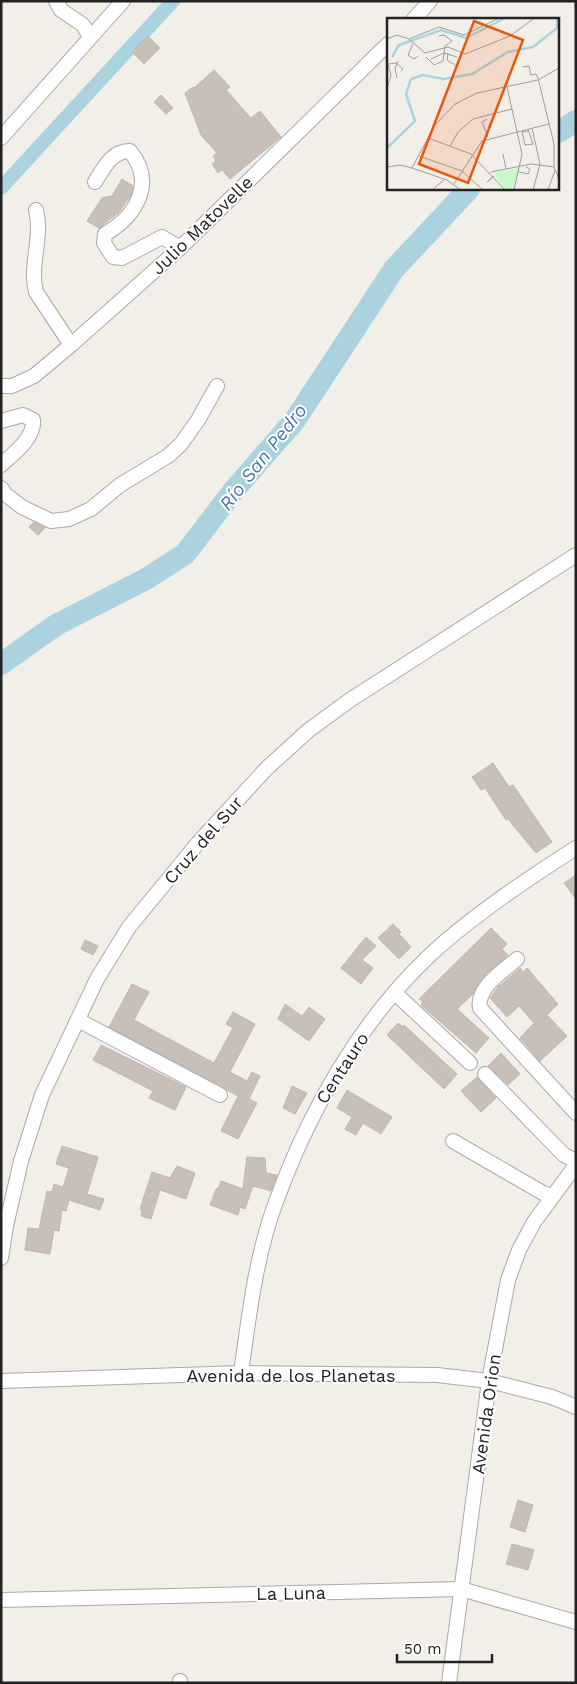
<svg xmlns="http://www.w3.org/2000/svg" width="577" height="1684" font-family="'Work Sans',sans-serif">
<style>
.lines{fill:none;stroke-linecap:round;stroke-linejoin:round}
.canal{stroke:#aad3df;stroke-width:14}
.river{stroke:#aad3df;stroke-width:22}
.building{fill:#c7bfb8;stroke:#c4b6ab}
.minor-casing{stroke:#a9a9a9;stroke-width:16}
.minor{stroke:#fff;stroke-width:14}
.labels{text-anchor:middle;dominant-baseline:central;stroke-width:4;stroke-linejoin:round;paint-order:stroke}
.street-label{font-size:18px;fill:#222;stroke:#fff}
.water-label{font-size:19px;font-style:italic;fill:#4a7aab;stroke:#fff}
.inset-river{fill:none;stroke:#aad3df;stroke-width:2.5}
.inset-road{fill:none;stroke:#9f9d99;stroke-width:1}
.view{fill:#e8590c;fill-opacity:0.15;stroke:#e8590c;stroke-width:2.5}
.inset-edge{fill:none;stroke:#222;stroke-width:2.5}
</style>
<rect width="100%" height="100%" fill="#f2efe9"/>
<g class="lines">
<path class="canal" d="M1 188 173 1"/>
<g class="river">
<path d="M558 132 576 121"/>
<path d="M1 664 56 625 146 579 185 554 234 490 295 420 394 269 469 189"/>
</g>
</g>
<g class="building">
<path d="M148 36 160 48 144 64 132 52Z"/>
<path d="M214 70 230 87 226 90 251 118 260 111 281 137 230 179 222 170 218 173 212 164 216 161 213 156 217 153 201 135 185 93 193 87 194 88Z"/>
<path d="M161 95 173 108 166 114 154 102Z"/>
<path d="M122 179 133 186 131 195 119 212 99 228 87 221 102 198 112 196Z"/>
<path d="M34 522 45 528 38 535 29 527Z"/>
<path d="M493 763 509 787 513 785 552 842 536 853 508 819 506 820 485 788 481 790 472 777Z"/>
<path d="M576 875V899L564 883Z"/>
<path d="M393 924 401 932 399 934 411 947 399 959 378 938Z"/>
<path d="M491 928 507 944 502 949 508 955 486 974 473 994 457 1009 489 1038 476 1053 421 1005 423 1002 419 999Z"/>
<path d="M366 937 376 946 362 960 373 968 361 984 341 968Z"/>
<path d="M85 940 98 946 93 955 81 949Z"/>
<path d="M520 968 523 972 527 968 558 1004 547 1015 567 1036 540 1061 520 1038 534 1023 519 1006 507 1017 490 998 498 987Z"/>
<path d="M132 984 149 992 134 1020 214 1063 233 1028 226 1024 233 1012 255 1024 230 1072 247 1081 252 1072 260 1076 249 1099 257 1103 238 1139 221 1131 238 1096 109 1027Z"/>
<path d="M285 1004 302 1016 309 1007 325 1019 309 1041 278 1019Z"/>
<path d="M398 1023 403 1027 404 1025 457 1074 444 1089 387 1035Z"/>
<path d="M101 1045 186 1087 175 1110 149 1098 153 1091 93 1060Z"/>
<path d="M501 1053 520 1074 508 1085 488 1066Z"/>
<path d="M477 1077 496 1098 481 1112 461 1091Z"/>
<path d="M292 1086 307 1093 295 1114 283 1108Z"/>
<path d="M347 1090 392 1117 381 1134 363 1123 356 1135 345 1129 352 1117 337 1108Z"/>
<path d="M62 1146 98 1157 87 1194 104 1199 100 1210 69 1200 66 1211 62 1210 59 1231 54 1230 50 1254 25 1250 28 1228 39 1229 47 1191 52 1192 54 1184 63 1187 69 1168 56 1164Z"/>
<path d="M247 1157 265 1158 266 1173 277 1175 271 1191 253 1186 245 1209 240 1207 238 1215 210 1205 216 1189 219 1187 221 1181 243 1189Z"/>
<path d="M177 1166 195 1173 186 1199 160 1190 151 1219 141 1216 142 1210 140 1209 152 1172 170 1178Z"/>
<path d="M518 1500 533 1505 525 1532 510 1527Z"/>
<path d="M512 1544 534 1550 528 1570 506 1564Z"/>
</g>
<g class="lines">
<defs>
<g id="minor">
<path d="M56 1 61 10 83 25 90 37"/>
<path d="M414 19 430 1"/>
<path d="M1 138 123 1"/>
<path d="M95 182C104 168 111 151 130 151 156 183 136 216 105 234L104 243 113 257 122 258 162 237 180 248"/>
<path d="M36 210C43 238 29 265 36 292L71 345"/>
<path d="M1 386H12L34 376 71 345 180 248 388 44"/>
<path d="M1 421 23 415 33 420C35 438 13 454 1 465"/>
<path d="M1 488 5 494 22 507 51 521 69 519 91 509 120 485 168 456 181 444 198 420 217 386"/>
<path d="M517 959C503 971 476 988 480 1008L576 1113"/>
<path d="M395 993 470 1063"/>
<path d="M78 1020 220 1095"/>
<path d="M485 1074 564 1155 576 1161"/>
<path d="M453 1141 543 1193 552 1196"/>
<path d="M1 1258 6 1226 21 1161 42 1095 97 979 129 927 198 843 267 768 309 730 350 700 576 555"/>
<path d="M241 1373C249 1315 256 1254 277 1199 310 1110 360 1021 430 955 472 916 527 879 576 848"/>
<path d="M1 1381 241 1373 437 1375 489 1381 552 1397 576 1407"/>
<path d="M1 1600 461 1589 576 1622"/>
<path d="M180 1681V1683"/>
<path d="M449 1683 489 1381 508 1280 519 1250 534 1222 576 1165"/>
</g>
</defs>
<use href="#minor" class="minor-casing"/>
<use href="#minor" class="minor"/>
</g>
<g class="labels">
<g class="street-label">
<text transform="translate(202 225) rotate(-44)">Julio Matovelle</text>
<text transform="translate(203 840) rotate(-49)">Cruz del Sur</text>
<text transform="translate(342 1068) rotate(-57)">Centauro</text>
<text x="291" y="1375">Avenida de los Planetas</text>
<text transform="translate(486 1414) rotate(-82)">Avenida Orion</text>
<text transform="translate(291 1593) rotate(-1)">La Luna</text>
</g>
<g class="water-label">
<text transform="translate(263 457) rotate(-52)">Río San Pedro</text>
</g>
</g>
<g transform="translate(387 18)">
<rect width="172" height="172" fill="#f2efe9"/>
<path d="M133 150 126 172H119L106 155Z" fill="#c8facc"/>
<path class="inset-river" d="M5 39 12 27 54 12 79 20 116 1M0 130 28 103 19 76 24 61 36 57 57 61 85 56 121 34 146 29 170 10V1"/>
<path class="inset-road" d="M0 21 10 17 22 21 52 9 77 17 110 1M22 21 38 35 61 29 78 36 123 18 146 1M26 26 21 37 27 41 31 38M61 35 60 42 68 47M39 39 47 47 56 43 58 28 65 23 57 17 52 18M44 41 57 35 70 39M0 42 4 57 0 70M2 46 9 45 16 51 14 53M136 49 142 48 144 57 149 56 151 60 167 126V149L172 161M10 60 8 50 11 43M120 69 135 136 127 172M100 101 95 104 101 119M145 110 153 146 146 172M141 111 146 126 138 127 135 114 141 113M41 120 84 136 118 172M63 128 71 114 86 101 125 91M116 136 119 151M32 138 75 153 96 172M1 149 13 147 25 150 60 162 74 172M25 150 48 107 68 86 90 75 151 62 172 50M104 154 144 146 167 149M132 154 141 156 143 151 139 149M106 159 100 164 107 158M67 166 95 123 162 106M45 172 58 161M161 172 168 152"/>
<path class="view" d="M87 3 136 22 81 165 32 146Z"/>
<rect width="172" height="172" class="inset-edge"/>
</g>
<rect width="577" height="1684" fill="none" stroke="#222222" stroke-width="5"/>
<path d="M397 1654v8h95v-8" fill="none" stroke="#222222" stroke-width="2.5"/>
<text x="404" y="1654" font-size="15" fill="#222222" stroke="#ffffff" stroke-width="4" paint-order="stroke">50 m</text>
</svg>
